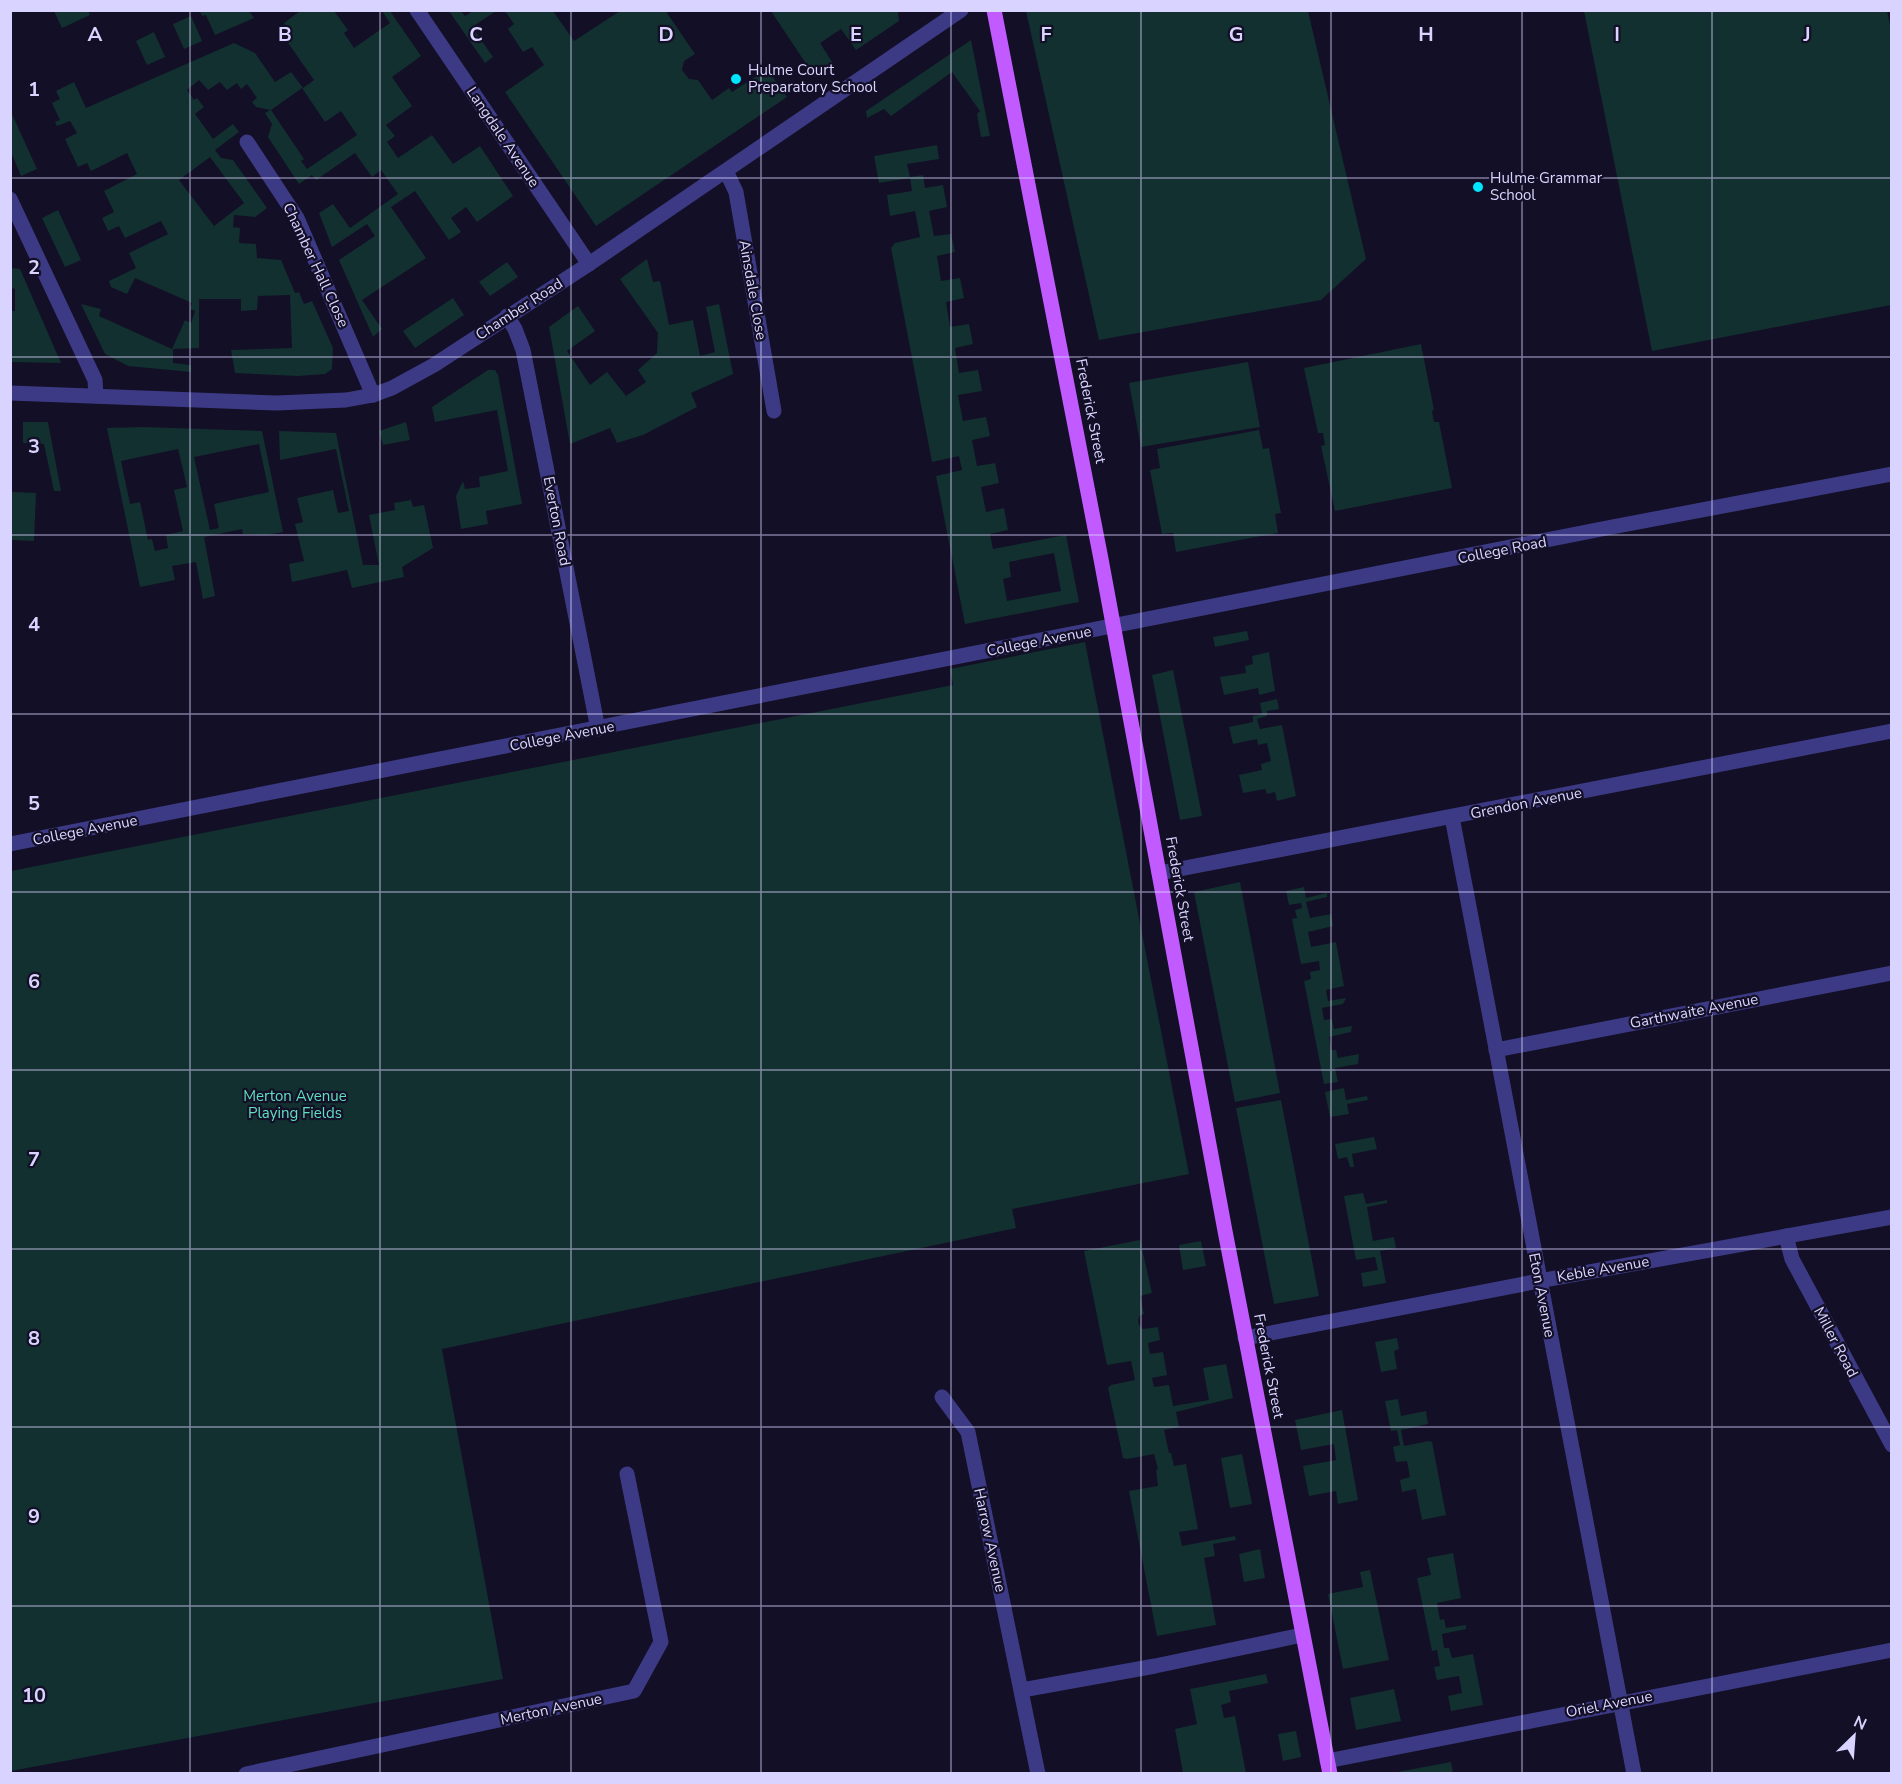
<svg xmlns="http://www.w3.org/2000/svg" width="1902" height="1784" font-family="'Nunito Sans',sans-serif">
<style>
.green{fill:#12302f;fill-rule:evenodd}
.lines{fill:none;stroke-linecap:round;stroke-linejoin:round}
.minor{stroke:#3d3a85;stroke-width:15}
.major{stroke:#c25bff;stroke-width:15}
.grid{fill:none;stroke:#d9d4ff;stroke-width:1.5;stroke-opacity:0.55}
.poi-dot{fill:#00e5ff;stroke:#130f26;stroke-width:2}
.labels{text-anchor:middle;dominant-baseline:central;stroke-width:4.5;stroke-linejoin:round;paint-order:stroke}
.poi-label{font-size:15px;fill:#d9d4ff;stroke:#130f26;text-anchor:start}
.street-label{font-size:15px;fill:#d9d4ff;stroke:#130f26}
.park-label{font-size:15px;fill:#5fe0c0;stroke:#130f26}
.grid-label{font-size:20px;text-anchor:middle;font-weight:bold;fill:#d9d4ff;stroke:#130f26;stroke-width:4.5;stroke-linejoin:round;paint-order:stroke}
</style>
<rect width="100%" height="100%" fill="#130f26"/>
<g class="green">
<path d="M202 10 249 11 254 18 215 35 206 15 202 16 200 11Z"/>
<path d="M665 10 695 54 684 61 682 70 689 79 698 80 712 100 729 88 732 92 767 69 787 97 596 226 505 92 544 65 532 47 523 52 508 29 514 24 505 11H553L574 41 620 11Z"/>
<path d="M54 11H88L90 15 62 28Z"/>
<path d="M300 11H334L348 30 344 33 354 48 390 23 382 11H390L421 56 392 77 412 106 386 125 395 136 387 142 398 158 432 135 453 164 480 146 513 196 477 222 466 207 451 218 461 232 449 240 415 191 391 207 426 258 362 300 382 329 373 337 339 260 375 236 367 224 332 247 319 213 333 204 350 228 398 194 381 170 372 177 355 153 316 180 312 175 299 184 268 137 272 124 265 113 270 110 256 107 252 102 257 98 247 84 241 89 237 83 227 90 220 82 208 90 199 80 187 90 194 100 197 98 204 107 195 114 213 139 233 124 239 132 215 150 221 158 233 160 267 208 255 217 234 215 233 227 240 228 239 243 256 244 257 258 281 260 295 293 299 292 304 304 312 301 333 348 332 369 325 374 298 376 235 373 231 350 292 348 290 295 258 296 257 310 241 311V299H199V348L173 349V363L191 365V372L128 366 105 354 81 304 101 309 99 316 172 349 185 320 191 323 195 311 190 309 192 303 135 278 127 294 111 287 109 281 136 268 129 253 168 234 161 221 125 238 119 226 108 231 102 218 114 212 104 191 137 174 127 153 91 171 87 163 78 167 65 139 77 133 70 121 57 126 55 122 60 120 52 103 60 99 56 91 74 82 86 108 234 43 255 53 275 82 291 72 303 88 314 80 279 30 285 25 284 23ZM302 88 325 122 341 111 357 135 307 169 301 161 304 159 271 110ZM210 157 244 203 214 226 179 180Z"/>
<path d="M449 11H461L465 16 473 11H496L472 27 493 57 485 63Z"/>
<path d="M771 11H898L899 21 856 50 841 29 820 43 834 65 815 77Z"/>
<path d="M1026 11H1308L1366 259 1321 300 1099 340Z"/>
<path d="M1584 11H1887L1892 34 1891 305 1652 351Z"/>
<path d="M191 16 202 41 184 49 173 24Z"/>
<path d="M154 32 165 57 147 65 136 41Z"/>
<path d="M971 40 990 136 981 137 977 114 980 111 952 72 891 116 884 109 867 118 866 111Z"/>
<path d="M11 112 37 169 21 176 11 152Z"/>
<path d="M937 145 939 159 907 164 910 177 923 175 925 188 943 185 947 207 929 211 934 236 951 234 955 252 937 256 941 281 960 278 964 298 946 302 950 327 969 324 973 344 955 348 959 373 978 370 982 391 958 395 963 421 986 417 990 436 972 440 977 466 995 463 999 483 981 487 986 512 1004 508 1008 530 990 534 993 549 1066 535 1079 602 965 624 936 476 962 470 959 456 932 462 891 248 895 243 920 237 915 211 890 216 887 195 912 191 910 178 879 183 874 156ZM1054 553 1061 591 1007 601 1003 579 1011 577 1009 562Z"/>
<path d="M58 210 81 260 65 267 42 218Z"/>
<path d="M647 259 653 282 660 281 669 325 693 320 700 356 715 352 706 307 719 304 733 374 691 393 697 407 643 435 617 443 610 428 570 444 549 327 578 306 595 331 567 351 590 385 607 372 626 396 646 382 638 370 657 353 658 333 620 279Z"/>
<path d="M507 262 518 277 490 296 479 282Z"/>
<path d="M14 268 20 269 61 363 11 362V311H15V289L11 288 10 270Z"/>
<path d="M453 298 464 315 415 348 403 331Z"/>
<path d="M1421 344 1434 410 1432 411 1434 422H1439L1452 488 1335 511 1321 446 1325 445 1323 433H1318L1304 368Z"/>
<path d="M1248 362 1260 427 1141 447 1129 383Z"/>
<path d="M488 370H495L498 375 522 504 486 511 488 524 461 529 456 496 463 481 465 489 480 487 479 477 508 471 497 410 435 422 432 407Z"/>
<path d="M23 422H48L61 491H54L44 444 23 443Z"/>
<path d="M406 422 410 440 383 445 379 431Z"/>
<path d="M143 427 262 431 283 532 267 535 243 534 242 529 204 537 215 596 203 599 196 562 172 566 175 580 140 587 107 428ZM259 444 269 492 214 504 219 528 210 530 194 457ZM178 449 187 487 174 490 183 531 166 535 168 548 155 551 152 539 148 540 140 502 130 504 121 461Z"/>
<path d="M1259 430 1263 449 1269 448 1281 513 1275 514 1278 533 1176 552 1173 533 1162 534 1150 470 1160 468 1157 449Z"/>
<path d="M279 431 336 433 363 565H379L369 515 395 510 394 503 411 500 413 507 424 505 433 548 402 567 404 577 352 588 347 570 292 582 289 564 304 561 295 524 303 522 297 498 333 490 338 513 349 511 336 449 280 460Z"/>
<path d="M11 492 36 493 34 541 11 540Z"/>
<path d="M1247 631 1249 640 1215 647 1213 637Z"/>
<path d="M1085 642 1189 1174 1012 1209 1016 1228 442 1349 503 1679 11 1771V871L953 685 950 669Z"/>
<path d="M1269 652 1275 691 1259 695 1258 688 1224 695 1220 677 1246 673 1245 666 1253 664 1252 656Z"/>
<path d="M1173 670 1202 816 1180 820 1152 675Z"/>
<path d="M1277 699 1279 709 1267 711V716L1257 719 1260 729 1282 725 1296 796 1277 801 1275 792 1267 794 1265 789 1243 793 1239 775 1262 770 1261 764 1271 761 1267 743 1258 745 1257 739 1233 744 1229 727 1253 722V716L1262 714 1260 703Z"/>
<path d="M1240 882 1280 1093 1235 1102 1194 892Z"/>
<path d="M1304 887 1306 898 1327 893V897L1306 902 1310 918 1331 914 1333 926 1308 932 1311 947 1336 942 1344 986 1326 990 1328 1001 1346 998 1343 1004 1322 1008 1324 1020 1332 1019 1334 1029 1352 1026 1351 1032 1329 1037 1331 1050H1336L1338 1058 1359 1054 1358 1064 1335 1068 1338 1082 1324 1084 1304 981 1311 979 1310 972 1320 970 1319 961 1301 964 1292 919 1297 918 1295 910 1302 908 1301 903 1289 905 1286 891Z"/>
<path d="M1344 1088 1346 1100 1367 1096 1368 1100 1347 1104 1349 1114 1330 1117 1325 1092Z"/>
<path d="M1281 1100 1319 1296 1274 1304 1236 1108Z"/>
<path d="M1374 1137 1377 1149 1352 1154 1354 1167H1350L1347 1157 1338 1159 1335 1144Z"/>
<path d="M1363 1193 1366 1204 1387 1200V1203L1367 1207 1373 1241 1394 1237 1396 1248 1380 1251 1386 1283 1363 1287 1361 1273 1378 1270 1375 1257 1356 1260 1344 1196Z"/>
<path d="M1140 1240 1152 1293 1140 1296 1144 1314 1140 1315C1137 1321 1138 1325 1143 1329L1158 1327 1160 1340 1148 1343 1150 1354 1163 1352 1167 1375 1152 1378 1154 1387 1169 1385 1173 1406 1209 1400 1203 1368 1226 1364 1233 1398 1176 1412 1179 1427 1164 1430 1169 1453H1171L1174 1466 1186 1464 1198 1529 1179 1532 1182 1546 1235 1536 1236 1540 1213 1544 1215 1556 1204 1558 1216 1625 1157 1636 1129 1491 1158 1486 1156 1470 1158 1469 1154 1454 1127 1459 1123 1458 1108 1388 1111 1385 1135 1380 1131 1361 1107 1365 1084 1251Z"/>
<path d="M1201 1241 1206 1266 1183 1270 1179 1245Z"/>
<path d="M1397 1338 1399 1349 1394 1351 1397 1369 1381 1372 1375 1342Z"/>
<path d="M1398 1399 1401 1416 1426 1411 1428 1424 1401 1430 1404 1446 1429 1441 1432 1442 1446 1515 1422 1520 1416 1489 1402 1492 1400 1480 1410 1477 1407 1461 1396 1462 1393 1447 1400 1445 1397 1430 1391 1431 1385 1401Z"/>
<path d="M1342 1410 1358 1500 1338 1504 1336 1491 1309 1496 1303 1466 1336 1460 1334 1444 1301 1450 1295 1420Z"/>
<path d="M1242 1454 1252 1504 1230 1508 1221 1458Z"/>
<path d="M1260 1549 1265 1578 1244 1582 1239 1554Z"/>
<path d="M1453 1553 1461 1598 1437 1603 1440 1620 1444 1619 1446 1628 1466 1625V1629L1442 1634 1444 1648H1449L1452 1658 1473 1654 1483 1705 1451 1711 1448 1696 1462 1693 1459 1676 1437 1680 1434 1667 1440 1666 1437 1650 1432 1651 1417 1578 1431 1575 1427 1558Z"/>
<path d="M1370 1570 1389 1660 1343 1669 1328 1594 1363 1587 1360 1572Z"/>
<path d="M1266 1674 1268 1683 1229 1691 1231 1702 1221 1705 1224 1718 1235 1716 1246 1773H1183L1175 1729 1197 1724 1190 1689Z"/>
<path d="M1394 1689 1401 1721 1356 1730 1350 1698Z"/>
<path d="M1296 1731 1301 1757 1283 1761 1278 1734Z"/>
<path d="M1451 1762 1453 1773H1392Z"/>
</g>
<g class="lines">
<g class="minor">
<path d="M417 10 589 264"/>
<path d="M247 142 297 218 373 395"/>
<path d="M726 171 736 192 774 411"/>
<path d="M10 199 95 380 96 396"/>
<path d="M507 316 515 329 523 350 598 729"/>
<path d="M10 393 277 403 346 400 373 395 392 388 434 365 589 264 961 10"/>
<path d="M1452 817 1634 1774"/>
<path d="M10 844 1612 527 1892 474"/>
<path d="M1159 873 1892 731"/>
<path d="M1496 1050 1892 973"/>
<path d="M1786 1236 1792 1259 1892 1445"/>
<path d="M1245 1338 1539 1281 1892 1217"/>
<path d="M942 1397 968 1432 1038 1774"/>
<path d="M1022 1690 1155 1666 1302 1635"/>
<path d="M1327 1761 1892 1650"/>
<path d="M246 1774 634 1691 661 1642 627 1474"/>
</g>
<path class="major" d="M994 10 1101 559 1225 1231 1330 1774"/>
</g>
<path class="grid" d="M190 10V1774M380 10V1774M571 10V1774M761 10V1774M951 10V1774M1141 10V1774M1331 10V1774M1522 10V1774M1712 10V1774M10 178H1892M10 357H1892M10 535H1892M10 714H1892M10 892H1892M10 1070H1892M10 1249H1892M10 1427H1892M10 1606H1892"/>
<g class="poi-dot">
<circle cx="736" cy="79" r="6"/>
<circle cx="1478" cy="187" r="6"/>
</g>
<g class="labels">
<g class="poi-label">
<text x="748" y="70">Hulme Court<tspan x="748" dy="17">Preparatory School</tspan></text>
<text x="1490" y="178">Hulme Grammar<tspan x="1490" dy="17">School</tspan></text>
</g>
<g class="street-label">
<text transform="translate(503 137) rotate(56)">Langdale Avenue</text>
<text transform="translate(316 265) rotate(65)">Chamber Hall Close</text>
<text transform="translate(753 290) rotate(80)">Ainsdale Close</text>
<text transform="translate(519 309) rotate(-33)">Chamber Road</text>
<text transform="translate(1091 411) rotate(79)">Frederick Street</text>
<text transform="translate(557 521) rotate(79)">Everton Road</text>
<text transform="translate(1502 550) rotate(-11)">College Road</text>
<text transform="translate(1039 641) rotate(-11)">College Avenue</text>
<text transform="translate(562 736) rotate(-11)">College Avenue</text>
<text transform="translate(1526 803) rotate(-11)">Grendon Avenue</text>
<text transform="translate(85 830) rotate(-11)">College Avenue</text>
<text transform="translate(1180 889) rotate(80)">Frederick Street</text>
<text transform="translate(1694 1011) rotate(-11)">Garthwaite Avenue</text>
<text transform="translate(1603 1269) rotate(-10)">Keble Avenue</text>
<text transform="translate(1542 1295) rotate(79)">Eton Avenue</text>
<text transform="translate(1836 1342) rotate(62)">Miller Road</text>
<text transform="translate(1269 1366) rotate(79)">Frederick Street</text>
<text transform="translate(990 1540) rotate(78)">Harrow Avenue</text>
<text transform="translate(1609 1704) rotate(-11)">Oriel Avenue</text>
<text transform="translate(551 1709) rotate(-12)">Merton Avenue</text>
</g>
<g class="park-label">
<text x="295" y="1096">Merton Avenue<tspan x="295" dy="17">Playing Fields</tspan></text>
</g>
</g>
<g class="grid-label">
<text x="95" y="41">A</text>
<text x="285" y="41">B</text>
<text x="476" y="41">C</text>
<text x="666" y="41">D</text>
<text x="856" y="41">E</text>
<text x="1046" y="41">F</text>
<text x="1236" y="41">G</text>
<text x="1426" y="41">H</text>
<text x="1617" y="41">I</text>
<text x="1807" y="41">J</text>
<text x="34" y="96">1</text>
<text x="34" y="274">2</text>
<text x="34" y="453">3</text>
<text x="34" y="631">4</text>
<text x="34" y="810">5</text>
<text x="34" y="988">6</text>
<text x="34" y="1166">7</text>
<text x="34" y="1345">8</text>
<text x="34" y="1523">9</text>
<text x="34" y="1702">10</text>
</g>
<rect width="1902" height="1784" fill="none" stroke="#d9d4ff" stroke-width="24"/>
<g transform="translate(1854 1736) rotate(25)" stroke="#130f26" stroke-width="4.5" paint-order="stroke">
<path d="M0-4.5L10 22L0 15L-10 22Z" fill="#d9d4ff"/>
<text y="-9" font-size="16" font-weight="bold" text-anchor="middle" fill="#d9d4ff">N</text>
</g>
</svg>
